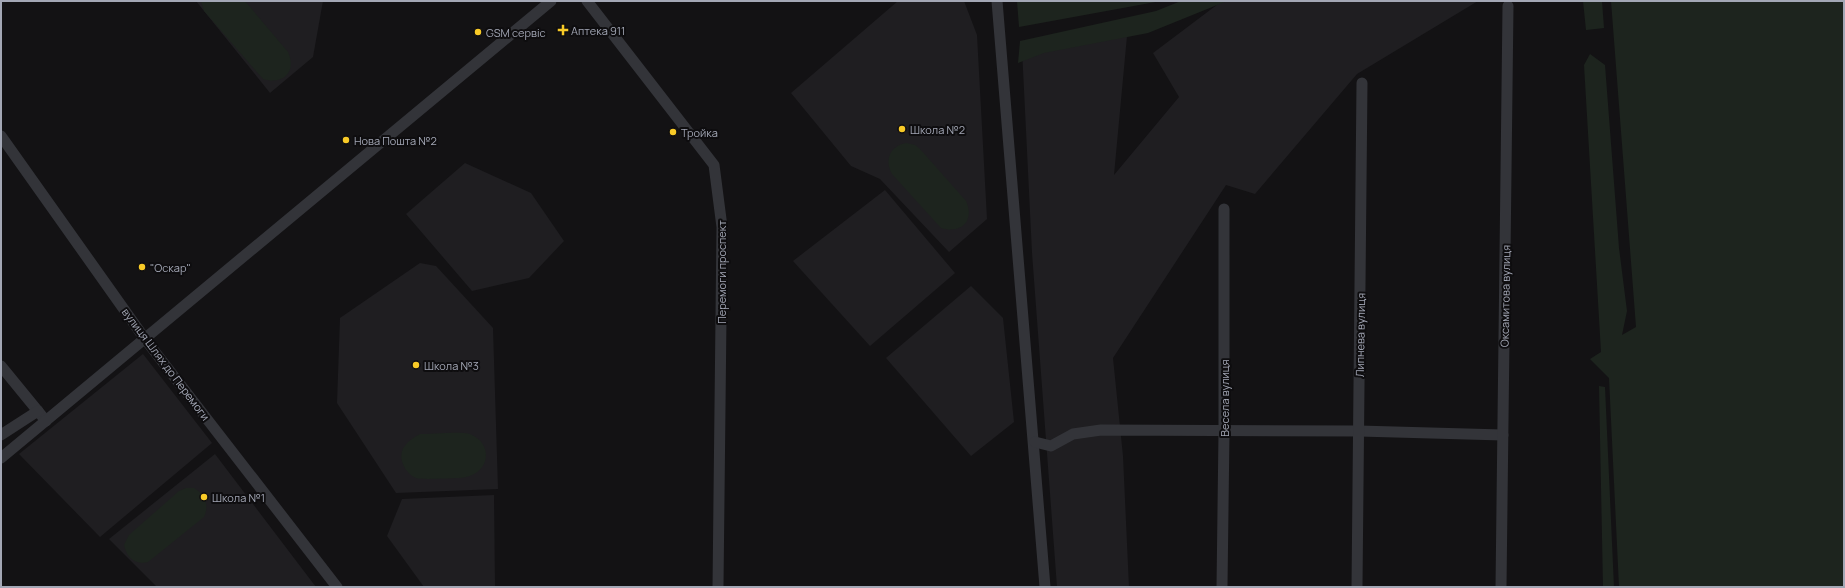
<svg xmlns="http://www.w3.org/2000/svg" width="1845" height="588" font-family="Manrope,sans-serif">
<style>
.built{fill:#1f1e21}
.green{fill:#1d241e}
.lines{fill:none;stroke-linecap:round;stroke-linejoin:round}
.minor{stroke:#333439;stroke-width:11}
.poi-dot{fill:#f8ca27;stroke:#0e0d0f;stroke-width:1.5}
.labels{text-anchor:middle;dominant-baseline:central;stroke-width:4;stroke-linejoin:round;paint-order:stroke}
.poi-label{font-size:11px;fill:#a3a7b5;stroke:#0e0d0f;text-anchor:start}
.street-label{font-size:11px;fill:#a3a7b5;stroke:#0e0d0f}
</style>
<rect width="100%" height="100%" fill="#131214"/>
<g class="built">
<path d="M196 1H323L313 57 270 93Z"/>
<path d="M898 1H964L977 35 987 219 949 252 880 179 851 166 791 93Z"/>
<path d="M1222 1H1478L1357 74 1255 194 1226 185 1113 358 1123 456 1129 587H1057L1032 253 1022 49 1127 36 1114 175 1179 97 1153 53Z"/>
<path d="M465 163 531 193 564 241 529 278 472 291 406 214Z"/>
<path d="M885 190 955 273 870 346 793 261Z"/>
<path d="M420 263 436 266 493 328 498 489 396 493 337 403 340 318Z"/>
<path d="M971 286 1003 318 1014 422 971 456 886 358Z"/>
<path d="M143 354 212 443 100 537 19 454Z"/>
<path d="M215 454 316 587H157L109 539Z"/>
<path d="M494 495 495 587H424L387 536 402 499Z"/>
</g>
<g class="green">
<path d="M201 1H245L288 52C297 72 283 85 263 79L204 11Z"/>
<path d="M1017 1H1161L1019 27Z"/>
<path d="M1181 1H1227L1148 33 1044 53 1018 63 1020 41 1156 11Z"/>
<path d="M1583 1H1602L1604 28 1586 30Z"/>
<path d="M1611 1H1844V587H1619L1609 378 1590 359 1601 352 1584 65 1590 54 1605 65 1619 248 1627 311 1622 335 1636 327Z"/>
<path d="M906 143 915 145 920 149 966 201C975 221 961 234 941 228L892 174C884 160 890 146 906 143Z"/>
<path d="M1599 386 1605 387 1614 587H1603Z"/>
<path d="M420 434C430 434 462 431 470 434 496 445 489 477 459 478 451 478 422 480 416 478 405 473 397 458 404 447 408 441 414 437 420 434Z"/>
<path d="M186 488H194C204 494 210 504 204 517L148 562C135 565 127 558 124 545L129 535 179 491Z"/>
</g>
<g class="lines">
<g class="minor">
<path d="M587 1 714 165 722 227 718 587"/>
<path d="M997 1 1045 587"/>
<path d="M1 136 145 339 337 587"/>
<path d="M1 366 46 421"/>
<path d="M1 435 38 411"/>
<path d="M1035 442 1051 446 1073 434 1101 430 1359 431 1503 435"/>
<path d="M1 458 551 1"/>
<path d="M1222 587 1224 432V209"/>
<path d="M1357 587 1362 83"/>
<path d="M1501 587 1508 6"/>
</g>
</g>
<g class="poi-dot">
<path d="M561 24h4v4h4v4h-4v4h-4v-4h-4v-4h4z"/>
<circle cx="478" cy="32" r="4"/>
<circle cx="902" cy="129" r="4"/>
<circle cx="673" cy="132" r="4"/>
<circle cx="346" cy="140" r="4"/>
<circle cx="142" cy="267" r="4"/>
<circle cx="416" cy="365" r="4"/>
<circle cx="204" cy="497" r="4"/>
</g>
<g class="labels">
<g class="poi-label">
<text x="571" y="30">Аптека 911</text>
<text x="486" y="32">GSM сервіс</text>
<text x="910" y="129">Школа №2</text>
<text x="681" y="132">Тройка</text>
<text x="354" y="140">Нова Пошта №2</text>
<text x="150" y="267">"Оскар"</text>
<text x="424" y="365">Школа №3</text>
<text x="212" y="497">Школа №1</text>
</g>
<g class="street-label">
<text transform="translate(721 272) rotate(-90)">Перемоги проспект</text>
<text transform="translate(1505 296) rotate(-89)">Оксамитова вулиця</text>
<text transform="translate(1360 335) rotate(-89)">Липнева вулиця</text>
<text transform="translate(166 364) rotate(53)">вулиця Шлях до Перемоги</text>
<text transform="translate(1224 398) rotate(-90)">Весела вулиця</text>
</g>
</g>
<rect width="1845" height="588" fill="none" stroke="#a3a7b5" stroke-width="4"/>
</svg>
